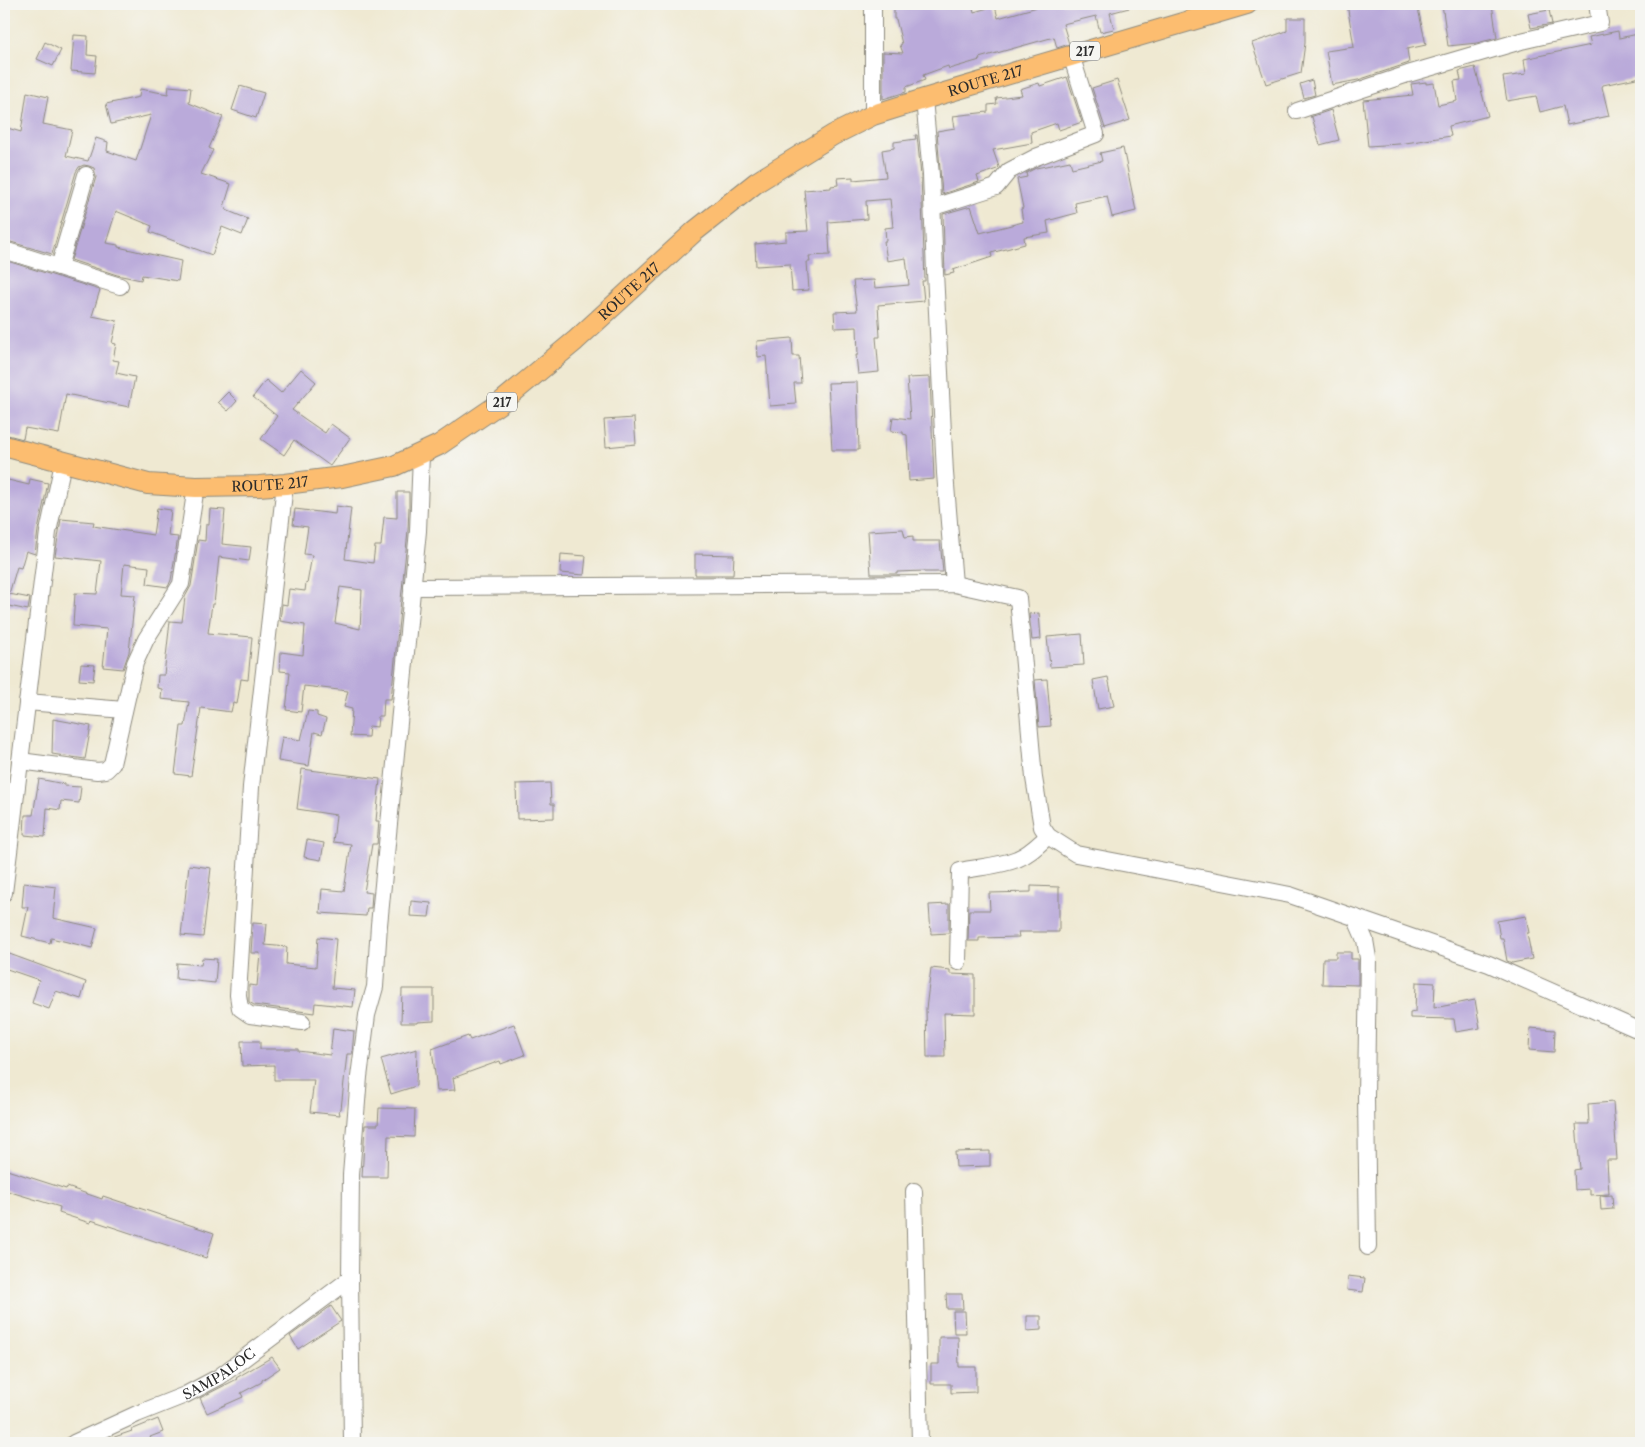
<svg xmlns="http://www.w3.org/2000/svg" width="1645" height="1447" font-family="'Libre Caslon Text',serif">
<style>
.building{fill:#baaada;fill-rule:evenodd}
.lines{fill:none;stroke-linecap:round;stroke-linejoin:round}
.minor-casing{stroke:#8d8a7e;stroke-width:18}
.major-casing{stroke:#8d8a7e;stroke-width:22}
.minor{stroke:#fff;stroke-width:16}
.major{stroke:#fcbd6f;stroke-width:20}
.labels{text-anchor:middle;dominant-baseline:central;stroke-width:5;stroke-linejoin:round;paint-order:stroke}
.shield{fill:#f6f6f2;stroke:#686867;stroke-width:1}
.shield-label{font-size:12px;font-weight:bold;fill:#2b2b2b}
.street-label{font-size:14px;fill:#2b2b2b;stroke:#f6f6f2}
</style>
<rect width="100%" height="100%" fill="#f6f6f2"/>
<filter id="ink" filterUnits="userSpaceOnUse"><feTurbulence type="fractalNoise" baseFrequency=".02" numOctaves="2"/><feDisplacementMap in="SourceGraphic" scale="10" xChannelSelector="R" yChannelSelector="G"/><feConvolveMatrix kernelMatrix="1 2 1 2 8 2 1 2 1" color-interpolation-filters="sRGB"/></filter>
<filter id="wash" filterUnits="userSpaceOnUse"><feTurbulence type="fractalNoise" baseFrequency=".0096" numOctaves="4" result="noise"/><feDisplacementMap in="SourceGraphic" scale="20" xChannelSelector="R" yChannelSelector="G"/><feGaussianBlur stdDeviation="1.12" result="paint"/><feColorMatrix in="noise" values="0 0 0 0 0 0 0 0 0 0 0 0 0 0 0 0 0 1.4 0 .05"/><feComposite in="paint" operator="in"/></filter>
<g filter="url(#wash)">
<rect width="100%" height="100%" fill="#efe9d2"/>
<g id="blocks">
<g class="building">
<path d="M894 4H972L974 12 995 6 998 18 1048 4H1128L1129 8 1110 13 1114 29 1100 32 1096 16 1063 24 1069 44 1057 48 1054 37 979 58 980 60 949 69 948 66 923 75 925 80 906 87V92L883 99V52L903 53 900 45 902 44 896 19H894Z"/>
<path d="M1347 4H1417L1426 45 1407 49 1409 63 1358 80 1332 85 1326 51 1354 47Z"/>
<path d="M1442 4H1492L1497 38 1477 43 1448 46Z"/>
<path d="M1549 10 1552 24 1531 28 1528 14Z"/>
<path d="M1287 18H1305V43L1301 73 1266 84 1252 43 1287 31Z"/>
<path d="M1618 31 1619 38 1638 34 1641 48V77L1603 85 1602 87 1609 116 1567 125 1563 106 1540 112 1536 96 1507 101 1503 77 1526 74 1524 59 1591 45 1589 37Z"/>
<path d="M74 35 88 36 87 55 97 56 95 73 71 71Z"/>
<path d="M45 42 61 50 53 66 37 59Z"/>
<path d="M1475 67 1488 116 1449 126 1451 136 1399 144 1368 146 1363 100 1413 95 1411 84 1426 82V84L1434 83 1438 105 1457 101 1454 81 1461 80 1459 71Z"/>
<path d="M1067 77 1082 122 1059 130 1057 123 1031 132 1032 143 993 150 999 167 997 169 977 176 979 182 942 194 937 131 955 128 953 116 988 112V105L997 104 996 98 1022 95 1020 89 1039 83 1040 86Z"/>
<path d="M1117 80 1130 120 1105 128 1092 88Z"/>
<path d="M1312 80 1315 95 1304 98 1300 84Z"/>
<path d="M169 86 191 88 189 103 223 117 209 148 213 150 201 174 231 184 224 207 227 208 226 210 248 219 242 235 222 227 212 255 150 232 152 226 116 211 106 243 118 245V247L181 261 178 281 142 275 141 280 117 275 71 260 96 177 94 168 89 166 84 165 79 167 76 172 52 254 4 240V127L21 132 27 92 48 97 43 124 72 130 66 156 88 161 96 138 108 142 107 151 136 161 151 115 111 124 106 104 139 97 140 89 168 94Z"/>
<path d="M240 86 264 93 256 118 232 110Z"/>
<path d="M1331 110 1339 140 1320 145 1312 117H1310Z"/>
<path d="M915 135H917L921 176 925 281H922L924 301 878 305 880 337H876L879 372 858 374 856 355H858L857 327 835 328 834 312 857 311 853 281 874 280 875 288 909 285 906 258 887 261 884 241H886L885 228 893 227 890 199 866 201 867 219 828 222 830 255 809 256 810 262H807L809 290 792 291 790 264 756 266 755 244 786 241V232L808 231 804 190 831 188V186L838 185 837 178 853 177V180L886 177 882 150 894 148V142L916 139Z"/>
<path d="M1123 148 1136 211 1112 217 1107 196 1075 203 1077 213 1047 221 1049 233 1024 237 1025 244 991 253 992 257 953 270 954 273 945 275 943 214 971 206 980 233 1023 222 1021 209 1023 208 1017 179 1027 177 1026 173 1036 168 1070 161 1072 168 1102 161 1100 153Z"/>
<path d="M4 260 100 290 92 316 117 321 112 343 116 344 113 360 119 361 116 373 135 377 129 407 66 394 59 434 25 428 23 439 4 434Z"/>
<path d="M792 338 793 356H799L801 383H794L796 404 770 406 766 356 758 357 757 341Z"/>
<path d="M301 369 316 382 292 410 325 433 331 424 350 438 330 466 294 440 284 455 261 439 277 416 253 397 266 380 281 393Z"/>
<path d="M930 377 934 479 909 481 907 435 903 434V432L891 431 893 417 910 419 907 378Z"/>
<path d="M857 382 859 450H832L828 383Z"/>
<path d="M228 392 237 401 228 411 218 402Z"/>
<path d="M634 418 636 444 606 447 604 420Z"/>
<path d="M30 479 48 483 38 530 35 554 26 551 21 568 17 567 9 594 30 598 28 610 4 605V501L8 480 29 485Z"/>
<path d="M397 492H409V507L408 530 391 699H384L383 716H378L377 727 369 726 368 737 350 736 352 709 344 707 348 691 304 686 301 712 286 710 290 672 280 671 281 652 303 655 305 625 280 621 282 604 287 605 289 589 305 591 306 583 307 584 312 555 304 554 308 527 293 525 295 509 335 514 336 506 351 508 345 559 373 563 375 546H381L384 517 397 518ZM340 587 362 590 360 629 335 623Z"/>
<path d="M157 508 171 510 168 536 178 537 171 580 168 587 147 584 149 567 124 564 121 594 135 595 129 652 123 669 103 667 107 629 73 626 75 593 97 594 101 561 55 556 61 519 94 522 93 526 153 535Z"/>
<path d="M210 509 225 510 222 544 251 547 249 561 219 557 214 604H212L208 633 252 637 248 680 241 679 237 704 233 703 231 712 201 708 191 776 175 774 181 726H185L189 702 161 699 162 689 157 688 158 675H164L170 621 182 622 185 597 191 586 198 540 205 541 206 524H209Z"/>
<path d="M903 529 905 537 913 536V541H940L943 572H924V571L897 572V574H871L868 531Z"/>
<path d="M561 554 586 556 584 575 560 573Z"/>
<path d="M695 554 734 555 733 575H695Z"/>
<path d="M1039 613 1041 639 1032 640 1029 614Z"/>
<path d="M1082 634 1084 665 1050 667 1047 637Z"/>
<path d="M81 664 95 665 93 681 79 680Z"/>
<path d="M1108 677 1114 706 1098 709 1093 680Z"/>
<path d="M1047 679 1051 726 1039 727 1035 680Z"/>
<path d="M308 711 317 712V716L326 719 322 734 314 732 309 766 278 761 282 737 301 740Z"/>
<path d="M53 719 91 726 85 759 52 754Z"/>
<path d="M302 769 380 779 376 821H379L377 844H372L364 892 372 893 371 908H367L366 916 320 913 322 889 344 891 351 844 333 842 336 815 297 809Z"/>
<path d="M39 779 64 784V786L81 787 79 803 61 801 60 810 47 808 45 837 24 835 25 815H33Z"/>
<path d="M550 783 551 804H554V818L517 819 516 784Z"/>
<path d="M307 840 324 843 321 860 304 857Z"/>
<path d="M189 865 211 868 203 937 181 935Z"/>
<path d="M24 883 56 887 53 918 97 928 92 948 51 938 50 943 22 936 28 907H22Z"/>
<path d="M1031 886 1059 887V932H1018L1019 937 979 938V941H968L969 910H990L989 893 1031 892Z"/>
<path d="M411 901 431 903 429 917 410 916Z"/>
<path d="M949 904V933L931 934 929 905Z"/>
<path d="M1526 916 1529 933H1527L1532 959 1512 963 1507 961 1503 938H1500L1497 921Z"/>
<path d="M253 923 267 924 265 945 287 947 286 964 316 967 318 937 336 939 332 988 355 990 353 1007 315 1003 314 1013 254 1005 249 1002V985L257 986 260 953H251Z"/>
<path d="M4 952 86 982 81 999 56 991 49 1009 32 1003 39 980 4 968Z"/>
<path d="M1336 952H1351V959H1358V985L1322 984 1323 958H1336Z"/>
<path d="M202 958 217 959 215 983 176 979 177 963 201 965Z"/>
<path d="M931 968 950 970V974L975 975V1014L944 1013 945 1057H927L926 1009Z"/>
<path d="M1416 982 1435 983 1434 1008 1475 1000 1480 1028 1456 1032 1454 1019 1410 1018V1013L1415 1012Z"/>
<path d="M402 989H434V1021L417 1022V1023H401Z"/>
<path d="M514 1024 525 1055 501 1064 500 1061 453 1078 455 1090 437 1091 432 1049 468 1036 470 1040Z"/>
<path d="M333 1028 354 1031 352 1054H347L341 1109 339 1110 340 1115 310 1112 314 1080H274V1065L242 1066 241 1041H260V1049H298V1051L330 1055Z"/>
<path d="M1530 1028 1555 1030 1554 1052 1529 1050Z"/>
<path d="M417 1049 416 1086 391 1094 381 1059Z"/>
<path d="M1613 1102 1617 1160H1607L1609 1194 1590 1195V1189L1575 1190 1574 1170 1580 1169 1576 1124H1589L1588 1104Z"/>
<path d="M379 1108 415 1109 414 1137 388 1136 387 1177H362L365 1125H378Z"/>
<path d="M990 1151V1166L956 1167 955 1152Z"/>
<path d="M4 1169 66 1189 67 1187 102 1199 103 1196 214 1233 206 1258 91 1220 90 1223 59 1213 60 1207 4 1190Z"/>
<path d="M1612 1195 1613 1209 1601 1210 1600 1196Z"/>
<path d="M1348 1276 1365 1278 1363 1292 1347 1290Z"/>
<path d="M946 1294H962L963 1309H947Z"/>
<path d="M331 1306 341 1321 298 1349 290 1336Z"/>
<path d="M953 1311H965L966 1333H954Z"/>
<path d="M1027 1316H1041V1330L1027 1331Z"/>
<path d="M939 1337H958L959 1367H976V1392L951 1393V1384H931V1364H939Z"/>
<path d="M272 1357 280 1368 262 1380V1382L241 1393 243 1397 207 1413 200 1398 237 1379 236 1378Z"/>
<path d="M158 1419 163 1432 150 1437 151 1439 141 1443H104L103 1441 132 1431 131 1430Z"/>
</g>
</g>
</g>
<g filter="url(#ink)">
<use href="#blocks" fill-opacity="0" stroke="#8d8a7e" stroke-width="1"/>
<g class="lines">
<defs>
<g id="minor">
<path d="M873 4V115"/>
<path d="M924 99 931 175 935 272 945 473 954 584"/>
<path d="M1297 111 1408 74 1521 41 1600 23 1597 4"/>
<path d="M933 207 996 187 1009 171 1036 157 1096 134 1071 55"/>
<path d="M4 250 120 286"/>
<path d="M59 267 86 175"/>
<path d="M285 484 251 787 238 995 240 1008 250 1015 302 1022"/>
<path d="M412 587 954 584 1018 598 1034 778 1042 827 1048 836 1076 854 1290 895 1489 964 1641 1031"/>
<path d="M27 702 124 710"/>
<path d="M20 761 97 771 106 770 112 764 135 663 146 639 181 584 196 487"/>
<path d="M4 893 48 532 63 463"/>
<path d="M1355 917 1365 940 1368 958 1366 1097 1368 1247"/>
<path d="M958 962 960 871C979 867 1000 866 1017 859 1030 854 1039 844 1048 836"/>
<path d="M914 1191 920 1443"/>
<path id="s1" d="M74 1443 137 1414 185 1395 219 1377 350 1279"/>
<path d="M352 1443 350 1279 351 1175 359 1077 367 1015 375 987 379 925 418 531 421 455"/>
</g>
<g id="major">
<path id="s2" d="M4 446 148 484 196 487 259 486 285 484 342 477 394 466 439 445 499 404 575 341 695 231 757 182 833 135 873 115 924 99 1247 4"/>
</g>
</defs>
<use href="#minor" class="minor-casing"/>
<use href="#major" class="major-casing"/>
<use href="#minor" class="minor"/>
<use href="#major" class="major"/>
</g>
</g>
<g class="labels">
<g class="shield">
<rect x="1070" y="41.5" width="30" height="19" rx="4"/>
<rect x="487" y="392.5" width="30" height="19" rx="4"/>
</g>
<g class="shield-label">
<text x="1085" y="51">217</text>
<text x="502" y="402">217</text>
</g>
<g class="street-label">
<text stroke="none"><textPath href="#s2" startOffset="1111">ROUTE 217</textPath></text>
<text stroke="none"><textPath href="#s2" startOffset="691">ROUTE 217</textPath></text>
<text stroke="none"><textPath href="#s2" startOffset="271">ROUTE 217</textPath></text>
<text stroke="none"><textPath href="#s1" startOffset="161">SAMPALOC</textPath></text>
</g>
</g>
<rect width="1645" height="1447" fill="none" stroke="#f6f6f2" stroke-width="20"/>
</svg>
